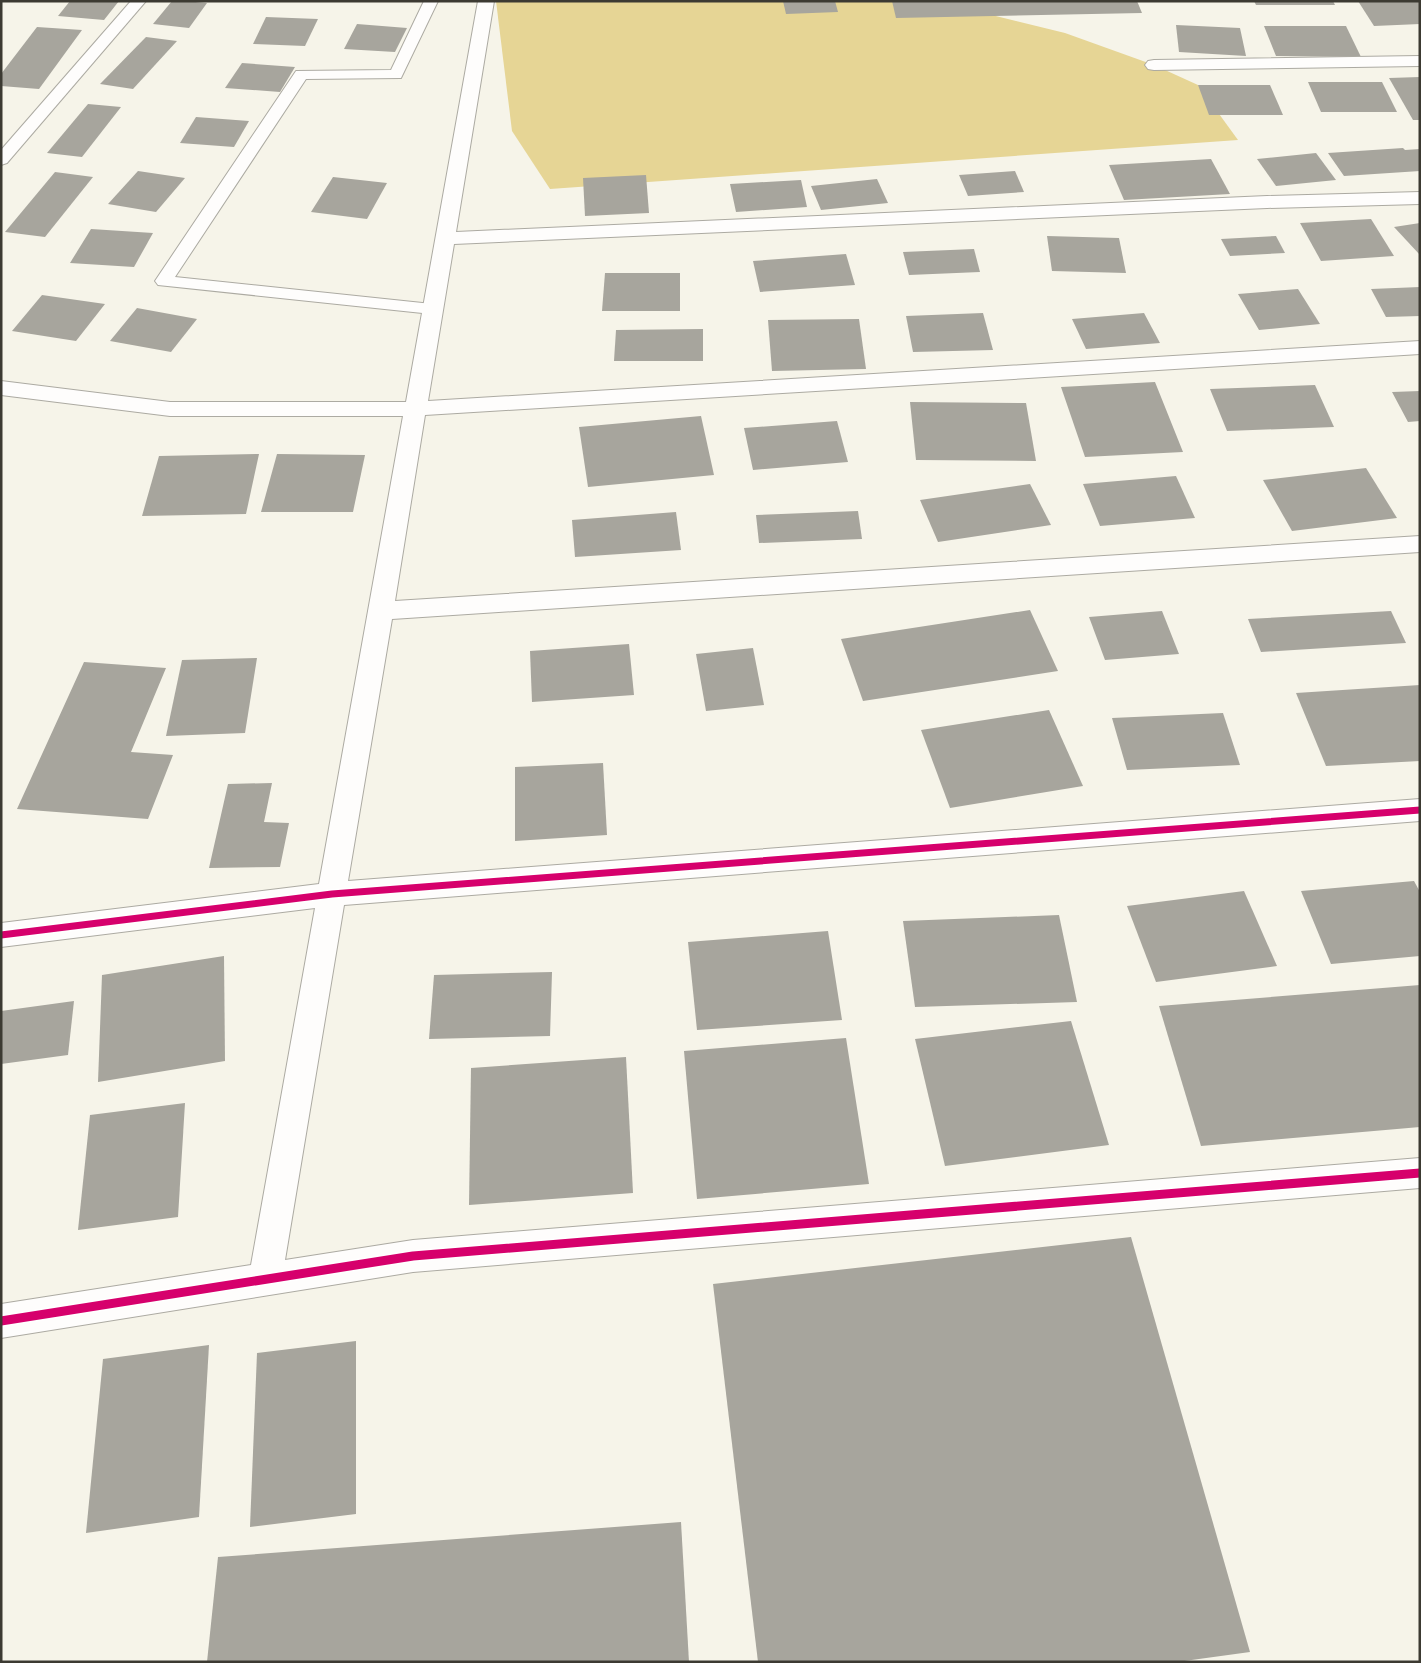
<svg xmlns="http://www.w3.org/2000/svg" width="1421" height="1663" font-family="Jost,sans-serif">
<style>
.forest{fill:#e6d595}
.building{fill:#a7a59d}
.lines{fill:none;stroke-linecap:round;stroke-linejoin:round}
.lane-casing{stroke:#acaaa2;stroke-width:2}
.street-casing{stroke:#acaaa2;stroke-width:2}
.lane{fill:#fefdfc;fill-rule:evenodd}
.street{fill:#fefdfc;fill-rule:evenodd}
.cycleway-far1-casing{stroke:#fff;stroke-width:10}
.cycleway-casing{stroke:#fff;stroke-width:12}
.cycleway-far1{stroke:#d6006c;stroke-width:7}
.cycleway{stroke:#d6006c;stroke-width:9}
</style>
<rect width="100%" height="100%" fill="#f6f4e9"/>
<path class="forest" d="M496 1H935L1065 33 1154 65 1198 85 1238 140 550 189 512 131Z"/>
<g class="building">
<path d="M70 1H119L104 20 58 16Z"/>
<path d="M172 1H184L207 3 189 28 153 24Z"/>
<path d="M783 1H835L838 12 786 14Z"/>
<path d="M892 1H1137L1142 13 896 18Z"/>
<path d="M1254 1H1333L1335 5H1256Z"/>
<path d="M1358 1H1420V24L1374 26Z"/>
<path d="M266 17 318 19 305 46 253 44Z"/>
<path d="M357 24 407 28 395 52 344 49Z"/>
<path d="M1176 25 1240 28 1246 56 1179 52Z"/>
<path d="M1264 26H1346L1361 57 1276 56Z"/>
<path d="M37 27 82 30 39 89 1 86V74Z"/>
<path d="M146 37 177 41 133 89 100 84Z"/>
<path d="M242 63 295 67 280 92 225 88Z"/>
<path d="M1420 77V120H1413L1389 78Z"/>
<path d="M1308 82H1382L1397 112H1321Z"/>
<path d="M1198 85H1270L1283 115H1209Z"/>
<path d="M88 104 121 107 82 157 47 153Z"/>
<path d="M196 117 249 121 234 147 180 143Z"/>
<path d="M1403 148 1405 150 1420 149V171L1344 176 1328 153Z"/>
<path d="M1316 153 1336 180 1276 186 1257 159Z"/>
<path d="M1211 159 1230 194 1124 200 1109 165Z"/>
<path d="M138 171 185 178 156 212 108 204Z"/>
<path d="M1015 171 1024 192 968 196 959 175Z"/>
<path d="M55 172 93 177 45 237 5 232Z"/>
<path d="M646 175 649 213 585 216 583 178Z"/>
<path d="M333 177 387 183 367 219 311 212Z"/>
<path d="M877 179 888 203 821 210 811 186Z"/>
<path d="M801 180 807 207 736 212 730 184Z"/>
<path d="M1371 219 1394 256 1321 261 1300 223Z"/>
<path d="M1420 223V255L1394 227Z"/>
<path d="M91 229 153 233 134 267 70 263Z"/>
<path d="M1047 236 1119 238 1126 273 1052 271Z"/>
<path d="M1276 236 1285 253 1230 256 1221 239Z"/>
<path d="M974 249 980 272 909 275 903 252Z"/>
<path d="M846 254 855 285 760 292 753 261Z"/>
<path d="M605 273H680V311H602Z"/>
<path d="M1420 287V316L1386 317 1371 289Z"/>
<path d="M1298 289 1320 324 1259 330 1238 294Z"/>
<path d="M42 295 105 304 76 341 12 331Z"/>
<path d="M137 308 197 319 171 352 110 341Z"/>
<path d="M983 313 993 350 913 352 906 316Z"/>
<path d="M1144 313 1160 343 1086 349 1072 319Z"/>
<path d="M859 319 866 369 772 371 768 320Z"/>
<path d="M703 329V361H614L616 330Z"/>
<path d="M1155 382 1183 452 1085 457 1061 387Z"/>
<path d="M1315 385 1334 427 1227 431 1210 389Z"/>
<path d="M1420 391V421L1408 422 1392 392Z"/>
<path d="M910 402 1026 403 1036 461 916 460Z"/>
<path d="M701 416 714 475 588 487 579 427Z"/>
<path d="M837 421 848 462 753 470 744 428Z"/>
<path d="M259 454 246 514 142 516 159 456Z"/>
<path d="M277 454 365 455 353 512H261Z"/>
<path d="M1366 468 1397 518 1292 531 1263 480Z"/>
<path d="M1176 476 1195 518 1100 526 1083 484Z"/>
<path d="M1030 484 1051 525 938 542 920 500Z"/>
<path d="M858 511 862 539 759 543 756 515Z"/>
<path d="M676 512 681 550 575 557 572 520Z"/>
<path d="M1030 610 1058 671 863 701 841 639Z"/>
<path d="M1162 611 1179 654 1105 660 1089 617Z"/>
<path d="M1391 611 1406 643 1261 652 1248 619Z"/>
<path d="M629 644 634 695 532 702 530 651Z"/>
<path d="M753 648 764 705 706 711 696 654Z"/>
<path d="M257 658 245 733 166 736 182 660Z"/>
<path d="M84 662 166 668 131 752 173 755 148 819 17 809Z"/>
<path d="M1420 685V761L1326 766 1296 693Z"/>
<path d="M1049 710 1083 786 950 808 921 730Z"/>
<path d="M1223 713 1240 765 1127 770 1112 718Z"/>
<path d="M603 763 607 835 515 841V767Z"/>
<path d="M272 783 264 822 289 823 280 867 209 868 228 784Z"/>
<path d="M1414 881 1420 892V956L1331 964 1301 891Z"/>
<path d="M1244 891 1277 966 1156 982 1127 906Z"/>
<path d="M1059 915 1077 1002 915 1007 903 921Z"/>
<path d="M828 931 842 1020 697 1030 688 942Z"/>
<path d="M224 956 225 1061 98 1082 102 975Z"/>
<path d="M552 972 550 1036 429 1039 434 975Z"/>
<path d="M1420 985V1127L1201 1146 1159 1006Z"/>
<path d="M74 1001 68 1055 1 1064V1011Z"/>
<path d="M1071 1021 1109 1145 945 1166 915 1039Z"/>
<path d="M846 1038 869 1184 697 1199 684 1051Z"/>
<path d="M626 1057 633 1193 469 1205 471 1068Z"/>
<path d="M185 1103 178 1217 78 1230 90 1115Z"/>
<path d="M1131 1237 1250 1652 1177 1662H758L713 1284Z"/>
<path d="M356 1341V1514L250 1527 257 1353Z"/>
<path d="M209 1345 199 1517 86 1533 103 1359Z"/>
<path d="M681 1522 689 1662H207L218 1557Z"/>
</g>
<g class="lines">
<defs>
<g id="lane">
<path d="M131 1H146L7 163 1 165V150Z"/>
<path d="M424 1H438L401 78 306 79 175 277 432 304 438 305 441 309 438 313 432 314 158 285 155 281 296 71 391 70Z"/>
</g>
<g id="street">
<path d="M478 1H494L456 232 1267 196 1420 192V204L1267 208 454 244 428 401 1420 341V354L425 415 395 601 1420 536V552L392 619 348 881 1420 799V821L344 905 285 1260 413 1240 1420 1158V1188L413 1272 1 1338V1304L251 1265 315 908 1 947V923L319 884 403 416H170L1 395V381L170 402H406Z"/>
<path d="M1420 56V66L1154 70 1148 69 1145 65 1148 61 1154 60Z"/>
</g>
</defs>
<use href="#lane" class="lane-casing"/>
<use href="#street" class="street-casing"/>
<use href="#lane" class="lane"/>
<use href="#street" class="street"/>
<defs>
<path id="cycleway-far1" d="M1 935 332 894 1420 810"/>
<path id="cycleway" d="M1 1321 413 1256 1420 1173"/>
</defs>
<use href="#cycleway-far1" class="cycleway-far1-casing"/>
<use href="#cycleway" class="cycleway-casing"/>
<use href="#cycleway-far1" class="cycleway-far1"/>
<use href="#cycleway" class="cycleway"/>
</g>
<rect width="1421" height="1663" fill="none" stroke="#3c3a32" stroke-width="5"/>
</svg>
